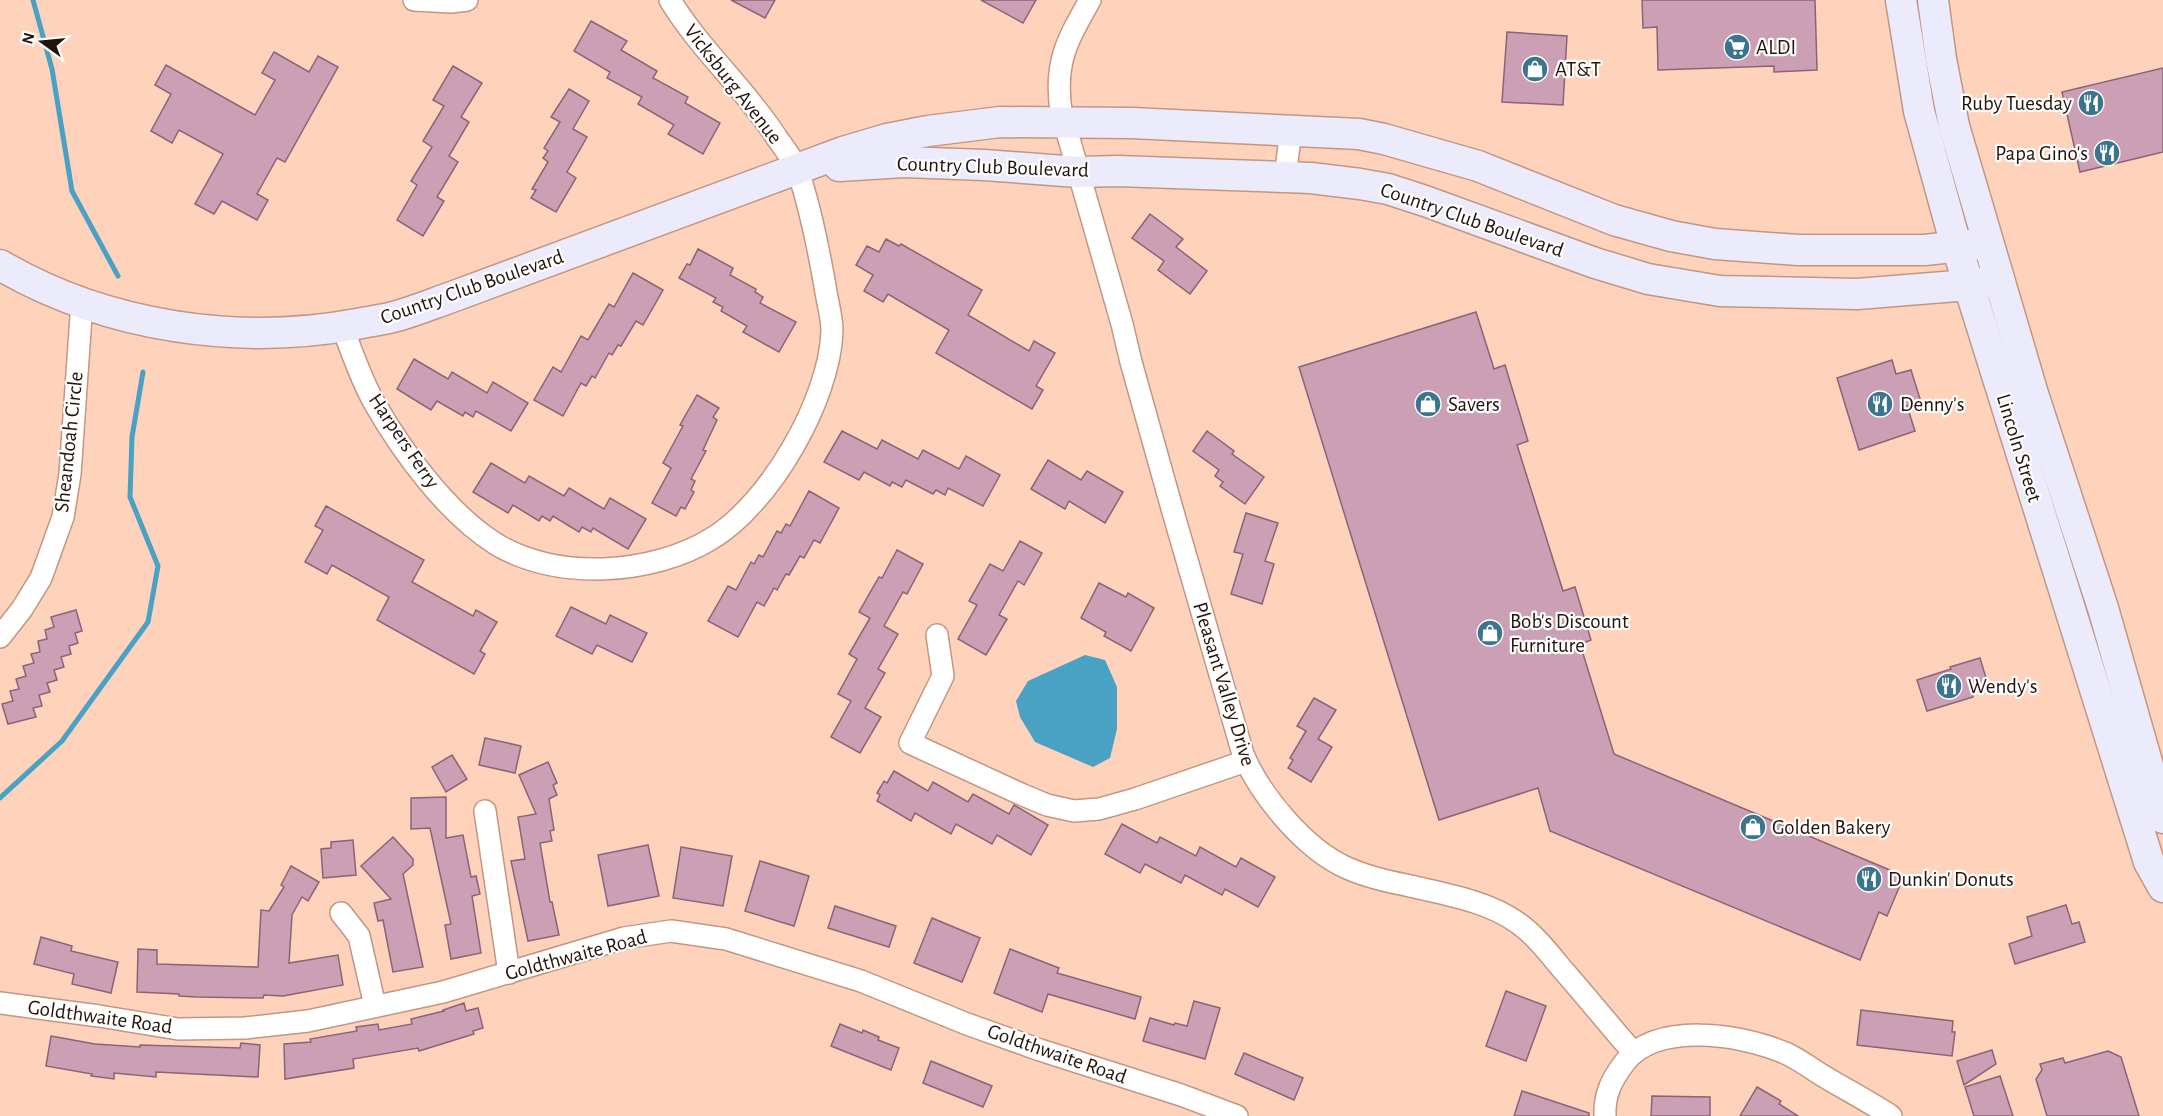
<svg xmlns="http://www.w3.org/2000/svg" width="2163" height="1116" font-family="'Alegreya Sans',sans-serif">
<style>
.water{fill:#49a1c4}
.lines{fill:none;stroke-linecap:round;stroke-linejoin:round}
.stream{stroke:#49a1c4;stroke-width:5}
.building{fill:#cba0b5;stroke:#8b6377;stroke-width:1.5}
.street-casing{stroke:#c19783;stroke-width:24}
.secondary-casing{stroke:#c19783;stroke-width:33}
.street{stroke:#fff;stroke-width:21}
.secondary{stroke:#ecebfb;stroke-width:30}
.labels{text-anchor:middle;dominant-baseline:central;stroke-width:4.5;stroke-linejoin:round;paint-order:stroke}
.poi-label{font-size:21px;fill:#22130b;stroke:#fefefe;text-anchor:start}
.street-label{font-size:21px;fill:#22130b;stroke:#fefefe}
</style>
<rect width="100%" height="100%" fill="#ffd2bc"/>
<path class="water" d="M1085 655 1105 660 1117 687V729L1110 758 1093 767 1035 742 1020 717 1016 701 1028 681Z"/>
<g class="lines">
<g class="stream">
<path d="M33 0 52 69 72 191 118 276"/>
<path d="M0 798 62 741 148 622 158 566 130 497 132 437 143 372"/>
</g>
</g>
<g class="building">
<path d="M731 0H775L765 18Z"/>
<path d="M981 0H1036L1023 23Z"/>
<path d="M1642 0H1815L1817 70 1774 72V66L1658 70 1657 27 1643 28Z"/>
<path d="M591 21 627 41 621 50 657 71 653 78 688 97 685 103 720 123 703 154 668 134 674 125 638 104 642 97 607 78 610 72 574 51Z"/>
<path d="M1507 32 1567 36 1563 105 1502 102Z"/>
<path d="M274 52 309 72 318 56 338 67 285 162 277 158 257 194 268 200 257 220 222 201 214 214 195 204 223 154 179 130 172 143 151 131 171 94 155 85 166 65 255 115 275 80 262 73Z"/>
<path d="M453 66 482 83 461 117 469 122 449 156 458 162 437 197 444 201 423 236 397 220 417 185 411 181 432 147 423 141 444 106 433 100Z"/>
<path d="M2163 68V152L2080 172 2062 92Z"/>
<path d="M569 89 589 101 573 129 587 137 567 172 576 178 556 212 531 198 536 190 532 189 548 162 543 158 548 151 544 148 560 122 551 117Z"/>
<path d="M1150 214 1183 239 1176 247 1207 271 1190 294 1158 270 1164 261 1132 238Z"/>
<path d="M886 239 899 246 901 244 982 290 968 315 1029 351 1034 341 1055 353 1036 386 1043 390 1032 409 936 353 949 330 888 294 883 302 864 291 873 275 856 265 867 246 879 252Z"/>
<path d="M698 249 733 268 730 275 756 289 755 292 763 297 760 303 796 322 779 352 743 332 747 326 721 311 723 307 713 302 716 298 679 278 687 264 690 265Z"/>
<path d="M633 273 663 290 643 325 636 321 621 346 618 345 612 355 609 353 595 378 592 376 586 386 581 383 563 416 534 400 553 367 561 372 581 336 588 340 609 304 614 307Z"/>
<path d="M1476 312 1494 369 1505 365 1528 441 1517 445 1563 591 1575 587 1591 640 1580 644 1614 754 1904 876 1887 916 1879 912 1860 960 1550 831 1538 788 1439 820 1299 367Z"/>
<path d="M414 359 448 379 452 372 487 393 493 382 528 403 511 431 476 411 473 417 465 412 463 416 437 401 431 410 397 389Z"/>
<path d="M1892 360 1896 374 1911 370 1921 402 1907 406 1915 431 1859 450 1837 378Z"/>
<path d="M697 395 719 408 713 417 717 420 703 450 706 451 691 479 695 481 691 490 694 492 685 509 681 507 676 516 652 503 671 468 663 463 683 426 680 425Z"/>
<path d="M842 431 877 449 882 440 918 459 923 450 959 469 966 456 1000 475 983 506 948 488 945 495 936 490 933 494 906 480 902 487 892 482 890 486 864 472 859 480 824 462Z"/>
<path d="M1207 431 1234 451 1232 454 1264 477 1245 504 1220 486 1223 482 1215 476 1219 470 1193 451Z"/>
<path d="M1048 460 1081 480 1087 471 1123 492 1105 523 1069 501 1065 509 1031 489Z"/>
<path d="M491 463 525 483 529 476 564 496 569 488 604 509 610 498 646 519 628 549 593 528 591 532 582 527 579 532 553 516 550 521 542 516 539 521 513 505 508 513 473 492Z"/>
<path d="M809 491 839 508 820 543 814 540 804 558 800 556 789 575 786 574 777 590 774 588 764 606 757 602 738 637 708 621 728 586 736 590 751 562 754 564 759 555 763 557 777 531 781 533 786 524 790 526Z"/>
<path d="M326 506 424 560 412 582 473 616 476 610 497 622 480 651 485 654 474 674 377 620 389 597 332 565 327 574 305 562 323 530 315 526Z"/>
<path d="M1246 513 1278 523 1265 561 1274 564 1262 604 1231 594 1243 554 1234 552Z"/>
<path d="M1020 541 1042 553 1024 585 1018 581 999 615 1007 619 986 655 958 639 977 605 969 601 990 564 1003 571Z"/>
<path d="M897 550 923 564 907 594 903 592 884 626 898 634 878 669 885 673 865 708 881 717 860 753 831 737 851 701 838 694 857 659 849 654 870 618 859 612 879 577 882 578Z"/>
<path d="M1099 583 1126 597 1128 593 1154 608 1131 651 1104 636 1106 632 1081 618Z"/>
<path d="M571 607 606 624 610 615 647 633 632 662 597 645 592 654 556 636Z"/>
<path d="M76 610 82 631 75 633 78 643 69 646 71 654 61 657 64 667 54 670 57 680 47 683 50 692 39 695 42 706 33 708 36 717 8 724 2 704 13 701 10 691 19 689 16 679 26 676 23 666 34 663 31 654 40 652 38 641 47 639 45 630 54 627 51 617Z"/>
<path d="M1980 658 1989 688 1972 693 1973 697 1927 711 1917 680 1951 669 1950 667Z"/>
<path d="M1314 698 1336 710 1318 739 1332 747 1311 782 1288 768 1293 760 1290 758 1306 731 1297 726Z"/>
<path d="M485 738 521 746 515 773 479 765Z"/>
<path d="M452 755 467 779 446 792 432 767Z"/>
<path d="M548 762 557 783 553 785 557 795 549 799 554 830 550 831 552 841 540 843 550 902H552L559 935 528 941 511 861 525 859 518 817 536 814 519 775Z"/>
<path d="M894 771 928 791 933 782 968 802 973 794 1009 814 1014 805 1048 825 1031 855 997 835 992 844 956 824 951 834 915 813 911 821 877 801 880 795 877 793 884 781 887 783Z"/>
<path d="M446 797V838L463 835 471 877 476 876 480 894 472 896 481 953 451 959 445 925 451 924 430 828 411 829V798Z"/>
<path d="M1122 824 1157 843 1160 837 1196 856 1200 847 1236 867 1241 858 1275 877 1258 907 1225 889 1222 895 1185 875 1181 883 1145 864 1140 873 1105 854Z"/>
<path d="M393 837 413 859V865L403 874 423 967 393 972 383 920 378 921 374 903 391 899 361 866Z"/>
<path d="M353 840 356 875 323 878 321 849 331 848V842Z"/>
<path d="M648 845 659 896 608 906 598 855Z"/>
<path d="M681 847 732 856 723 906 673 898Z"/>
<path d="M760 861 809 876 794 926 745 911Z"/>
<path d="M291 866 319 882 308 901 302 897 292 915 289 963 338 955 343 985 283 996 264 995 263 998 197 997 179 996V994L137 992 138 949 157 950V964L258 967 261 910 269 911 284 887 281 885Z"/>
<path d="M2066 905 2072 924 2079 922 2085 942 2015 964 2009 944 2032 936 2027 917Z"/>
<path d="M835 906 896 926 889 947 828 928Z"/>
<path d="M932 918 980 938 962 982 914 963Z"/>
<path d="M41 937 72 946 71 951 118 962 111 993 72 984 74 974 34 964Z"/>
<path d="M1010 949 1059 968 1057 973 1141 997 1135 1019 1048 994 1042 1012 994 993Z"/>
<path d="M1506 991 1546 1006 1526 1061 1486 1046Z"/>
<path d="M1194 1001 1220 1008 1205 1059 1143 1041 1150 1018 1174 1025 1175 1023 1187 1026Z"/>
<path d="M464 1003 466 1011 478 1008 483 1028 473 1031 474 1034 419 1051 418 1048 353 1059 354 1068 285 1079 284 1044 311 1042 310 1039 357 1031 356 1027 378 1024 379 1030 412 1024 411 1019 444 1011 443 1010Z"/>
<path d="M1861 1010 1953 1021 1952 1032H1955L1952 1056 1857 1045Z"/>
<path d="M840 1024 862 1033 863 1030 879 1037 878 1040 899 1048 891 1070 831 1046Z"/>
<path d="M51 1036 95 1044 140 1047V1045L240 1048 241 1043 260 1045 258 1077 156 1072V1077L114 1073V1079L91 1076 92 1074 46 1066Z"/>
<path d="M1992 1050 1996 1064 1964 1085 1957 1061Z"/>
<path d="M2108 1051 2121 1057 2139 1116H2047L2036 1079 2042 1070 2040 1064 2063 1058 2065 1063Z"/>
<path d="M1244 1053 1303 1078 1294 1100 1235 1074Z"/>
<path d="M931 1061 992 1086 983 1107 923 1083Z"/>
<path d="M2000 1076 2013 1116H1974L1965 1087Z"/>
<path d="M1757 1087 1781 1101 1779 1104 1798 1116H1740Z"/>
<path d="M1522 1091 1589 1113V1116H1514Z"/>
<path d="M1652 1096 1710 1097V1116H1651Z"/>
</g>
<g class="lines">
<defs>
<g id="street">
<path d="M414 0 451 2 467 0"/>
<path d="M1090 0C1067 41 1054 62 1061 111L1122 324 1131 362 1171 505 1243 754C1260 795 1304 848 1345 867 1364 876 1385 881 1406 885 1443 894 1486 900 1518 923 1535 935 1549 953 1562 969 1586 996 1609 1025 1633 1052"/>
<path d="M1285 177 1291 130"/>
<path d="M342 326C352 352 361 380 375 404 403 453 448 514 496 544 556 581 652 575 711 539 770 504 830 399 832 331 832 318 828 304 826 292 819 251 811 210 798 171 793 159 784 148 777 138 745 88 701 51 670 0"/>
<path d="M937 635 943 676 910 743 1023 795 1047 805 1074 811 1099 809 1135 799 1246 761"/>
<path d="M0 637 22 609 41 578 63 517 70 474 82 302"/>
<path d="M485 811 509 973"/>
<path d="M341 913 359 936 375 1006"/>
<path d="M0 1003 99 1016 178 1029 245 1028 308 1021 443 992 624 938 671 931 726 939 861 981 967 1024 1040 1050 1181 1095 1237 1116"/>
<path d="M1605 1116C1604 1094 1612 1079 1625 1062 1657 1022 1738 1034 1780 1051 1795 1056 1807 1066 1820 1074 1843 1088 1868 1101 1891 1116"/>
</g>
<g id="secondary">
<path d="M1901 0 1919 111 1952 231 2149 862 2163 887"/>
<path d="M1933 0 1941 59 1954 126 2033 394 2103 608 2163 818"/>
<path d="M839 166 904 162 984 165 1078 172 1118 171 1311 178 1360 184 1388 189 1425 201 1595 263 1648 279 1720 291 1857 294 1969 285 1999 280"/>
<path d="M0 265C106 327 238 346 357 324 370 321 384 320 397 316 415 311 432 304 449 298L843 152 887 139 928 131 1000 122 1132 123 1359 134 1384 139 1478 166 1614 220 1671 236 1715 244 1798 250H1925L1988 243"/>
</g>
</defs>
<use href="#street" class="street-casing"/>
<use href="#secondary" class="secondary-casing"/>
<use href="#street" class="street"/>
<use href="#secondary" class="secondary"/>
</g>
<defs>
<symbol id="supermarket-disc" viewBox="-11 -11 22 22"><circle r="9.5" fill="#3a748d" stroke="#fefefe"/><path d="M-6-5.5h2.5l.6 2H6L4.5 2H-2.5L-4.4-4H-6ZM-1.5 3.2a1.3 1.3 0 1 0 .1 0ZM3 3.2a1.3 1.3 0 1 0 .1 0Z" fill="#fff"/></symbol>
<symbol id="shop-disc" viewBox="-11 -11 22 22"><circle r="9.5" fill="#3a748d" stroke="#fefefe"/><path d="M-5-2.5h2.3a2.7 3.5 0 0 1 5.4 0H5L5.5 6h-11ZM-1.5-2.5h3a1.5 2.3 0 0 0-3 0Z" fill="#fff"/></symbol>
<symbol id="restaurant-disc" viewBox="-11 -11 22 22"><circle r="9.5" fill="#3a748d" stroke="#fefefe"/><path d="M-5-6h1v4h1v-4h1v4h1v-4h1v5L-1.5 .5V6h-2V.5L-5-1ZM5-6V6H3V1.5H1.5Q1.5-4 5-6Z" fill="#fff"/></symbol>
</defs>
<g fill-rule="evenodd">
<use href="#supermarket-disc" x="1722" y="32" width="30" height="30"/>
<use href="#shop-disc" x="1520" y="54" width="30" height="30"/>
<use href="#restaurant-disc" x="2076" y="88" width="30" height="30"/>
<use href="#restaurant-disc" x="2092" y="138" width="30" height="30"/>
<use href="#shop-disc" x="1413" y="389" width="30" height="30"/>
<use href="#restaurant-disc" x="1865" y="389" width="30" height="30"/>
<use href="#shop-disc" x="1475" y="618" width="30" height="30"/>
<use href="#restaurant-disc" x="1934" y="671" width="30" height="30"/>
<use href="#shop-disc" x="1738" y="812" width="30" height="30"/>
<use href="#restaurant-disc" x="1854" y="864" width="30" height="30"/>
</g>
<g class="labels">
<g class="poi-label">
<text x="1756" y="47">ALDI</text>
<text x="1555" y="69">AT&amp;T</text>
<text x="2072" y="103" text-anchor="end">Ruby Tuesday</text>
<text x="2088" y="153" text-anchor="end">Papa Gino's</text>
<text x="1448" y="404">Savers</text>
<text x="1900" y="404">Denny's</text>
<text x="1510" y="621">Bob's Discount<tspan x="1510" dy="24">Furniture</tspan></text>
<text x="1968" y="686">Wendy's</text>
<text x="1772" y="827">Golden Bakery</text>
<text x="1888" y="879">Dunkin' Donuts</text>
</g>
<g class="street-label">
<text transform="translate(733 84) rotate(52)">Vicksburg Avenue</text>
<text transform="translate(993 167) rotate(2)">Country Club Boulevard</text>
<text transform="translate(1472 220) rotate(19)">Country Club Boulevard</text>
<text transform="translate(472 287) rotate(-19)">Country Club Boulevard</text>
<text transform="translate(404 441) rotate(56)">Harpers Ferry</text>
<text transform="translate(69 442) rotate(-84)">Sheandoah Circle</text>
<text transform="translate(2019 448) rotate(73)">Lincoln Street</text>
<text transform="translate(1224 684) rotate(73)">Pleasant Valley Drive</text>
<text transform="translate(576 955) rotate(-15)">Goldthwaite Road</text>
<text transform="translate(100 1017) rotate(8)">Goldthwaite Road</text>
<text transform="translate(1057 1054) rotate(19)">Goldthwaite Road</text>
</g>
</g>
<g transform="translate(42 42) rotate(285)" stroke="#fefefe" stroke-width="4.5" paint-order="stroke">
<path d="M0-4.5L10 22L0 15L-10 22Z" fill="#22130b"/>
<text y="-9" font-size="16" font-weight="bold" text-anchor="middle" fill="#22130b">N</text>
</g>
</svg>
